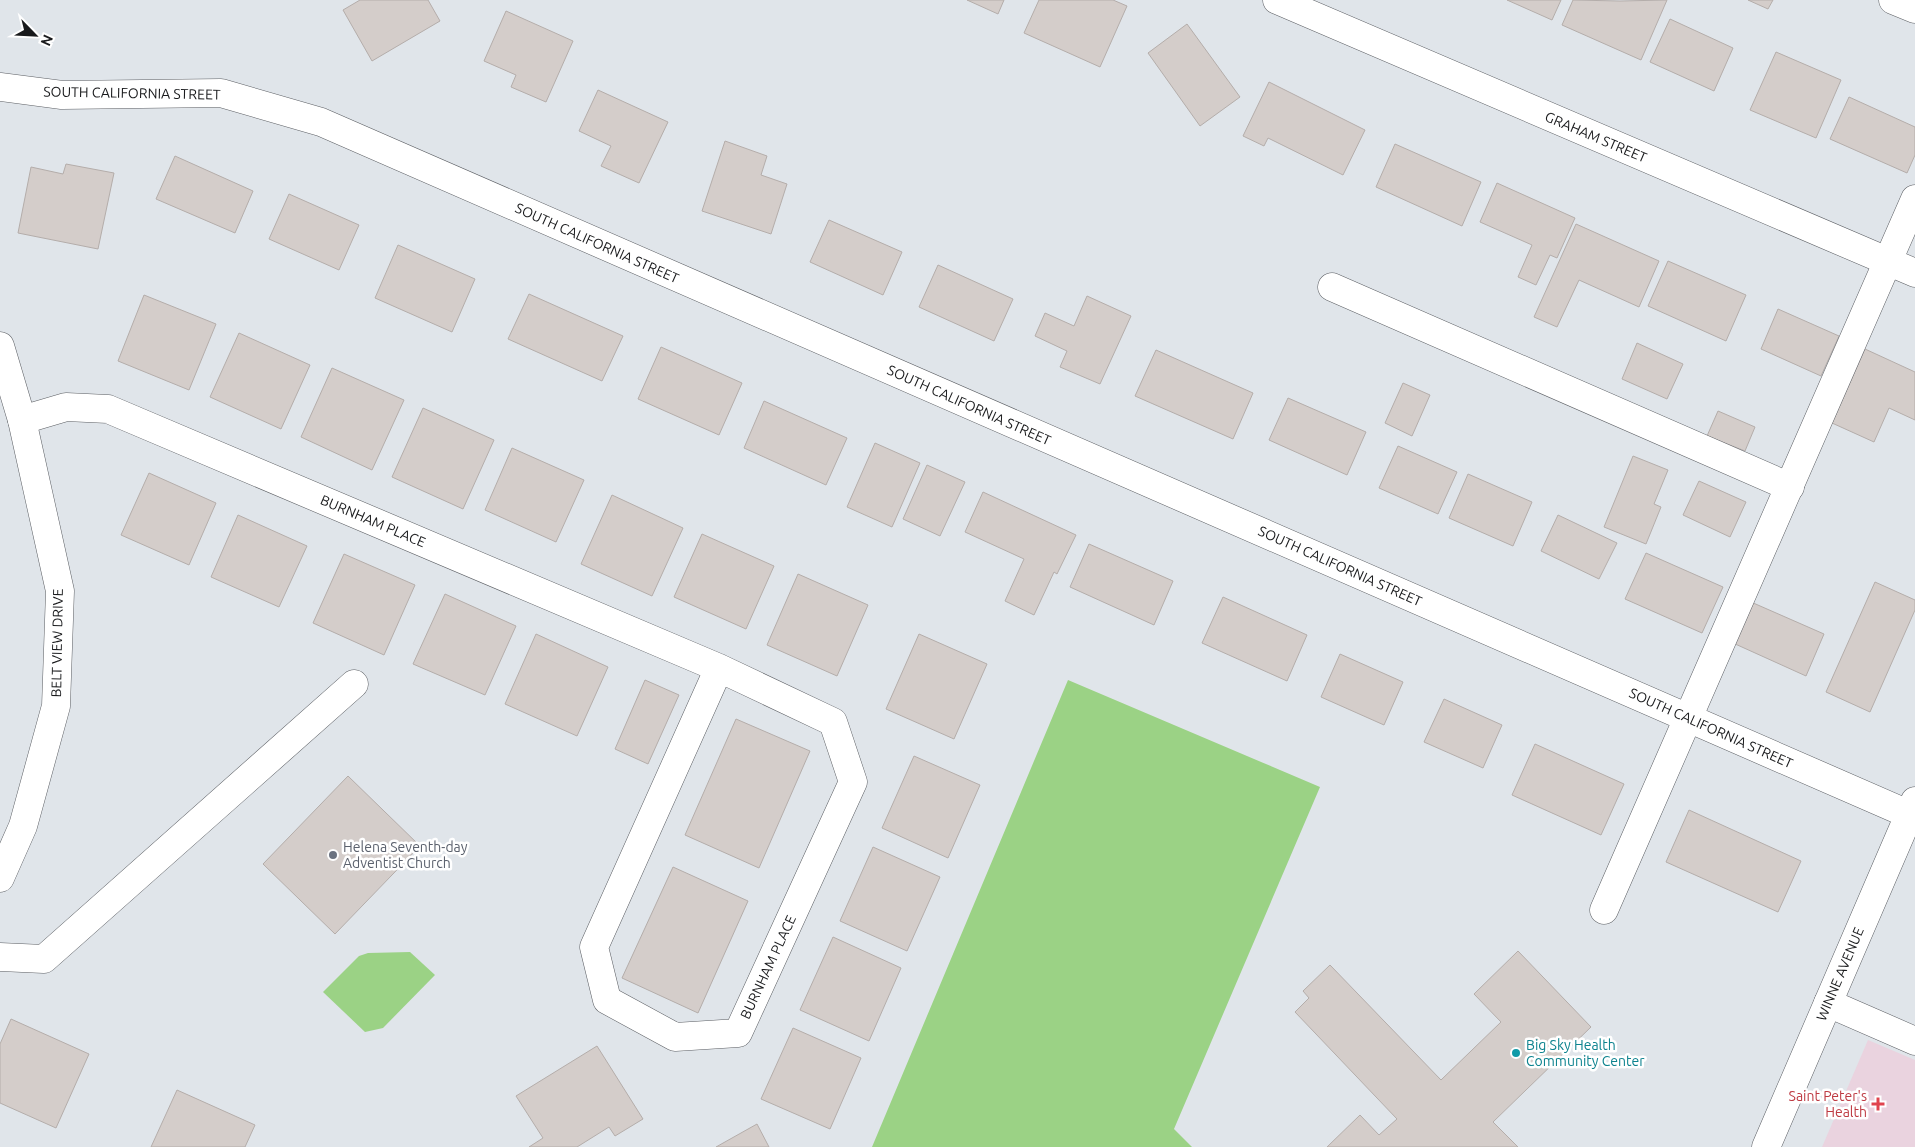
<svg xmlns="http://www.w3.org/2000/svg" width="1915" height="1147" font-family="Ubuntu,sans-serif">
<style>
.medical{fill:#ead3df}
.green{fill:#9bd285}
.building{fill:#d4cdca;stroke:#b4adaa}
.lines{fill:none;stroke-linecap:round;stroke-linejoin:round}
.minor-casing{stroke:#5c5f64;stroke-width:29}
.minor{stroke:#fff;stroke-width:28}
.worship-dot{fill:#6b7280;stroke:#fff;stroke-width:2}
.culture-dot{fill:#0f9aa8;stroke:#fff;stroke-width:2}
.health-dot{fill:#e0444e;stroke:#fff;stroke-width:2}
.labels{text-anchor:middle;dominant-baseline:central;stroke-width:5;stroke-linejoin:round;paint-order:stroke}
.street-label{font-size:14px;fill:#191a1c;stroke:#fff}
.worship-label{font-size:14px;fill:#5b616d;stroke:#fff;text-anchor:start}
.culture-label{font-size:14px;fill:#0d838f;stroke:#fff;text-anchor:start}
.health-label{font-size:14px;fill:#be3a42;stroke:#fff;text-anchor:end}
</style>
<rect width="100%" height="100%" fill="#e0e5ea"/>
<path class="medical" d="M1868 1040 1915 1060V1147H1822Z"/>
<g class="green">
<path d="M1068 680 1320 787 1174 1129 1192 1147H872Z"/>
<path d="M410 952 435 975 383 1028 365 1032 323 992 359 956 368 953Z"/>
</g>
<g class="building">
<path d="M360 0H428L440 21 372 61 343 10Z"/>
<path d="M967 0H1004L998 14Z"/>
<path d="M1039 0H1113L1127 6 1100 67 1024 33Z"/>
<path d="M1507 0H1561L1552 20Z"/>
<path d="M1573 0 1620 1 1667 0 1641 60 1562 25Z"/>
<path d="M1748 0H1773L1768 9Z"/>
<path d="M506 11 573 41 546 102 511 87 516 75 484 61Z"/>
<path d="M1670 19 1733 48 1714 91 1650 62Z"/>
<path d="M1187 24 1240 97 1200 126 1148 53Z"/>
<path d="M1776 52 1841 80 1816 138 1750 110Z"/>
<path d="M1269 82 1365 130 1343 175 1268 138 1264 146 1243 136Z"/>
<path d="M598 90 668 122 639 183 601 166 611 146 579 131Z"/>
<path d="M1849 97 1915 127V155L1907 173 1830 139Z"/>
<path d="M725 141 767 156 761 175 787 184 771 234 702 211Z"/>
<path d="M1395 144 1481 182 1462 226 1376 187Z"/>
<path d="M175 156 253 191 235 233 156 199Z"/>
<path d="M66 164 114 173 98 249 18 233 31 167 63 174Z"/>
<path d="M1497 183 1575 218 1557 258 1550 255 1536 285 1518 277 1532 245 1480 222Z"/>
<path d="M289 194 359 225 339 270 269 239Z"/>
<path d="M829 220 902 252 883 295 810 262Z"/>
<path d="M1576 224 1659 261 1639 307 1579 280 1557 327 1534 317Z"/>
<path d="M398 245 475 279 452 332 375 298Z"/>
<path d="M1668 261 1746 295 1726 341 1648 306Z"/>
<path d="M938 265 1013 299 994 341 919 307Z"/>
<path d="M529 294 623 336 602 381 508 339Z"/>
<path d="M144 295 216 324 189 390 118 361Z"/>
<path d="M1087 296 1131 316 1100 384 1060 367 1067 351 1035 336 1045 313 1074 326Z"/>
<path d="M1778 309 1839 336 1821 376 1761 349Z"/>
<path d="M239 333 310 365 281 429 210 397Z"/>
<path d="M1637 343 1683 364 1667 399 1622 379Z"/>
<path d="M661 347 742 383 719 435 638 399Z"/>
<path d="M1865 349 1915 372V420L1889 408 1874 442 1832 423Z"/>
<path d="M1156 350 1253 393 1233 439 1135 396Z"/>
<path d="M332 368 404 400 372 470 301 437Z"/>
<path d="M1403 383 1430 395 1412 436 1385 423Z"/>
<path d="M1288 398 1366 432 1347 475 1269 440Z"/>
<path d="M764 401 847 438 826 485 744 448Z"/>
<path d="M423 408 494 440 463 509 392 477Z"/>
<path d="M1718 411 1755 427 1745 451 1707 436Z"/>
<path d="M875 443 920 463 892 527 847 507Z"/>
<path d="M1398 446 1457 472 1438 514 1379 488Z"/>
<path d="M512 448 584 480 556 542 485 510Z"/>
<path d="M1633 456 1668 470 1654 504 1661 507 1646 544 1604 527Z"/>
<path d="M927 465 965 482 940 536 903 519Z"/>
<path d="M149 473 216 503 189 565 121 535Z"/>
<path d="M1468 474 1532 502 1513 546 1449 518Z"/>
<path d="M1699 481 1746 502 1730 537 1683 515Z"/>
<path d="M983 492 1076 535 1057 574 1054 572 1034 615 1005 601 1024 559 965 532Z"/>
<path d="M612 495 683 528 652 596 581 564Z"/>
<path d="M238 515 307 546 279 607 211 577Z"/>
<path d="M1558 515 1617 543 1599 579 1541 551Z"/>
<path d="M702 534 774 566 746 629 674 597Z"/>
<path d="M1089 544 1173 581 1154 625 1070 587Z"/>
<path d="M1646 553 1723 587 1702 633 1625 599Z"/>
<path d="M344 554 415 585 384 655 313 623Z"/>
<path d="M798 574 868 605 837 676 767 645Z"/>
<path d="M1875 582 1915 600V610L1870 712 1826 692Z"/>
<path d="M445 594 516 626 485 695 413 664Z"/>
<path d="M1223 597 1307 635 1287 681 1202 643Z"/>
<path d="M1751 602 1824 634 1806 676 1733 643Z"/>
<path d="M536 634 608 667 577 736 505 704Z"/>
<path d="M919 634 987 664 954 739 886 709Z"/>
<path d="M1340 654 1403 682 1384 725 1321 697Z"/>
<path d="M645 680 679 695 648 764 615 749Z"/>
<path d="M1444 699 1502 725 1483 768 1424 742Z"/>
<path d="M736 719 810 751 759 868 685 835Z"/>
<path d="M1535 744 1624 784 1601 835 1512 795Z"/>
<path d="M914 756 980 785 948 858 882 828Z"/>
<path d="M348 776 420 846 335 934 263 864Z"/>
<path d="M1689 810 1801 861 1778 912 1666 862Z"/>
<path d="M873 847 940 877 907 951 840 921Z"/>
<path d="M673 867 748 901 698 1013 622 978Z"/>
<path d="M833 937 901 968 869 1041 800 1010Z"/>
<path d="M1518 951 1591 1027 1493 1122 1518 1147H1327L1360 1115 1379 1135 1397 1119 1295 1012 1309 998 1303 991 1330 965 1441 1080 1501 1022 1474 994Z"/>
<path d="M11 1019 89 1054 56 1128 0 1103V1044Z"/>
<path d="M793 1028 861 1058 830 1129 761 1099Z"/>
<path d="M597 1046 643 1119 615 1136 609 1127 577 1147H529L543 1138 516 1096Z"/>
<path d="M177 1090 255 1125 245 1147H151Z"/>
<path d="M757 1124 769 1147H716Z"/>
</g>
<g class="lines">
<defs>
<g id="minor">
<path d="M1277 0 1915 273"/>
<path d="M1893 0 1915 9"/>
<path d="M0 87 62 95 221 93 321 122 1915 817"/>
<path d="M1332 287 1790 487"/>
<path d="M0 346 22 420 60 591 56 706 23 826 0 878"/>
<path d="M22 420 66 407 108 409 719 668 833 722 853 782 738 1033 675 1037 607 1000 594 947 719 668"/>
<path d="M1604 910 1915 199"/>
<path d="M0 957 44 959 354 684"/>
<path d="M1828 1003 1915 1041"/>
<path d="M1766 1147 1915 801"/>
</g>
</defs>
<use href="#minor" class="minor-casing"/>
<use href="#minor" class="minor"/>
</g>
<circle class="worship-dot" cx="333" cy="855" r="5"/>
<circle class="culture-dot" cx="1516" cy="1053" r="5"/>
<path class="health-dot" d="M1875.5 1096.5h5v5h5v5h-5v5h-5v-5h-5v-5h5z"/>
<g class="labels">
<g class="street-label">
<text transform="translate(132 93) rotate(1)">SOUTH CALIFORNIA STREET</text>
<text transform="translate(1596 137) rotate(23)">GRAHAM STREET</text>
<text transform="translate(597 243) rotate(24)">SOUTH CALIFORNIA STREET</text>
<text transform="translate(969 405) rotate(24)">SOUTH CALIFORNIA STREET</text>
<text transform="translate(373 521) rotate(23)">BURNHAM PLACE</text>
<text transform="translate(1340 566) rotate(24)">SOUTH CALIFORNIA STREET</text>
<text transform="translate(57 643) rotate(-89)">BELT VIEW DRIVE</text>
<text transform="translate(1711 728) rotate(24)">SOUTH CALIFORNIA STREET</text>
<text transform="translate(768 967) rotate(-65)">BURNHAM PLACE</text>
<text transform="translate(1840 974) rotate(-67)">WINNE AVENUE</text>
</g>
<g class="worship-label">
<text x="343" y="847">Helena Seventh-day<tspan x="343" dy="16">Adventist Church</tspan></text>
</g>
<g class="culture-label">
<text x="1526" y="1045">Big Sky Health<tspan x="1526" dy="16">Community Center</tspan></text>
</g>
<g class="health-label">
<text x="1867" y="1096">Saint Peter's<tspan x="1867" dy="16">Health</tspan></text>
</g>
</g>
<g transform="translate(35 35) rotate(114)" stroke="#ffffff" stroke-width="4" paint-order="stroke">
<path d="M0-4L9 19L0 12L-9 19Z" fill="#191a1c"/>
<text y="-8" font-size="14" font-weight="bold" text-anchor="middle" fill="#191a1c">N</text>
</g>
</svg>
